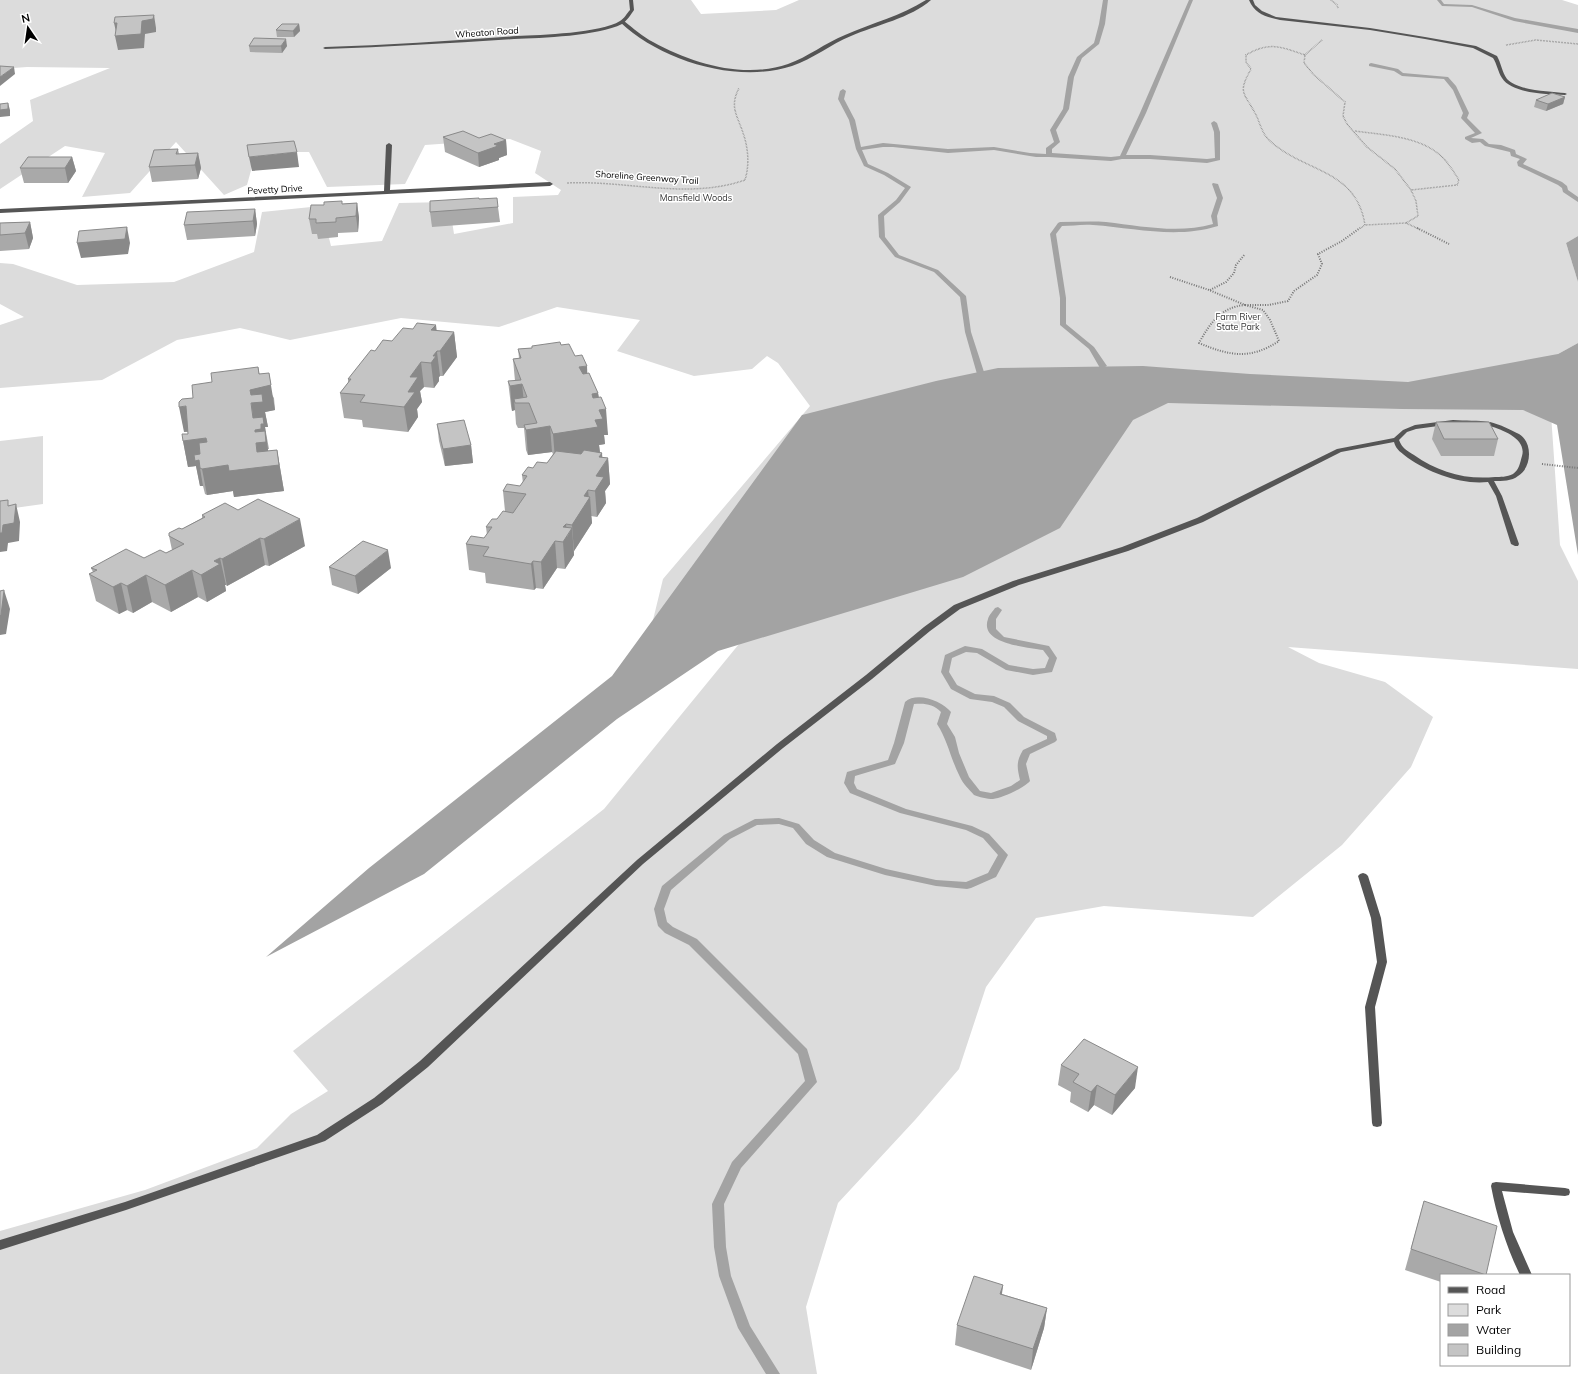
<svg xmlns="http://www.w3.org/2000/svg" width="1578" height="1374" font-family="Mulish,sans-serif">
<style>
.green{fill:#dcdcdc}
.water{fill:#a3a3a3}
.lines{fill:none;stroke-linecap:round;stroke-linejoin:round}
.stream{fill:#a3a3a3;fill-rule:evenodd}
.path-far1{stroke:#777;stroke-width:1.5;stroke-dasharray:0.5 1;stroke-linecap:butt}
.path{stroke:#777;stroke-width:2;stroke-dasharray:1 1.5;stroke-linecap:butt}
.service{fill:#555;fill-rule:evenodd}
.minor{fill:#555;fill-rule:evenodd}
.wall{fill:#a9a9a9}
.shaded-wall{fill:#898989}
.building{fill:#c4c4c4;stroke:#898989}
.labels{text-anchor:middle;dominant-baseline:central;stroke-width:3;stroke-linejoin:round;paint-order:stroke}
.far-street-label{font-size:9px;fill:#000;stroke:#fff}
.far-park-label{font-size:9px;fill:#333;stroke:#fff}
</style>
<rect width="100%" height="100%" fill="#fff"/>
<g class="green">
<path d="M0 0H691L701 14 776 10 799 0H1562L1578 5V236L1566 243 1578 282V343L1558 354 1551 414 1560 545 1578 581V669L1288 647 1319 663 1385 682 1433 717 1411 767 1342 845 1253 917 1104 906 1036 918 986 987 959 1069 915 1120 838 1203 806 1307 817 1374H0V1231L145 1190 257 1148 291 1114 328 1091 293 1051 604 809 739 644 653 620 663 579 810 406 778 363 767 356 752 369 694 376 617 351 640 320 557 307 499 327 401 318 290 340 240 328 177 340 102 380 0 388V325L24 317 0 304V263L13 264 77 285 174 282 254 252 262 212 321 206 331 246 382 241 399 203 449 202 454 234 513 223V197L558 195 561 190 535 173 541 151 510 139 425 145 405 184 327 187 309 152H256L247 185 224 195 176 142 130 193 82 197 105 153 65 146 0 189V144L33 121 30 100 110 68 27 67 0 69Z"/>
<path d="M43 436V504L0 510V441Z"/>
</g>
<g class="water">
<path d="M1578 236V282L1566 243Z"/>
<path d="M1578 343V555L1557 425 1523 410 1402 409 1168 403 1133 420 1060 528 963 577 718 651 617 719 424 874 266 957 369 868 612 676 802 415 936 381 998 368 1143 366 1250 374 1408 382 1558 354Z"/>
</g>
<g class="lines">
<g class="stream">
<path d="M1103 0H1108L1105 24 1099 44 1082 58 1074 77 1069 109 1056 130 1060 142 1052 149V153L1111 157 1120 156 1140 113 1189 0H1193L1146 113 1126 155H1150L1207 159 1215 158 1214 132 1211 123 1214 121 1217 123 1220 132V160L1207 163 1150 159H1122L1111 161 1049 157H1036L994 150 948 153 893 147H883L862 150 868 164 888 173 911 187 900 202 884 216 885 237 899 255 938 270 966 296 971 332 984 372 983 374H977L965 332 960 297 934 272 895 257 879 237 878 215 896 200 905 188 884 175 864 166 856 149 849 120 838 99 840 91 843 89 846 91 844 99 855 120 861 147 883 143 948 149 994 147 1030 153 1046 154V148L1054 142 1050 130 1063 109 1068 77 1077 57 1094 43 1099 24Z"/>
<path d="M1437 0H1441L1444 4 1472 5 1515 18 1578 29V33L1514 21 1472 7 1442 6Z"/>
<path d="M1371 63 1398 69 1403 73 1448 77 1456 86 1469 113 1467 118 1482 133 1471 138 1483 139 1489 144 1501 145 1515 150 1516 154 1527 159 1523 164 1562 182 1567 186 1568 190 1578 197V202L1563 192 1562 188 1558 185 1518 166 1517 162 1520 159 1511 156 1510 152 1485 146 1480 142 1472 143 1465 139V137L1475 133 1461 118 1463 113 1453 90 1444 79 1402 76 1394 71 1369 66V64Z"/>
<path d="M1213 183 1218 184 1223 198 1217 216 1218 226C1176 239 1135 228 1093 225 1082 224 1072 226 1062 226L1056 234 1066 298V324L1094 347 1107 366 1103 368H1100L1089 349 1060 325V298L1050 234 1058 223 1060 222C1075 222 1091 221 1106 222 1141 226 1178 234 1213 224L1211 216 1217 198 1212 184Z"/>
<path d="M998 607 1002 610 996 619V629L1004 637 1049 646 1057 658 1052 672 1033 675 1006 670 977 653 966 652 952 658 949 672 957 685 975 694 994 696 1010 703 1024 717 1055 733 1057 740 1055 742 1030 754 1026 764 1030 781C1024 788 1002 798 993 799 987 799 979 797 974 795 969 789 963 784 960 777 951 760 948 741 937 724L941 712C933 704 925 703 914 704L904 743 895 764 855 776 854 783 857 789 906 809 972 826 989 834 1008 855 996 877 971 888 967 889 936 886 885 875 827 857 806 844 793 828 779 824 757 825 730 839 671 890 664 909 667 922 673 927 697 939 807 1049 817 1082 741 1168 724 1204 726 1247 731 1276 750 1326 780 1374H766L738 1328 719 1276 714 1247 712 1204 732 1162 805 1081 798 1054 689 945 665 933 658 926 654 909 662 886 724 835 755 819 779 818 799 824 814 840 835 853 886 869 936 880 966 882 988 873 998 855 983 838 966 830 900 813 850 793 844 783 847 772 888 760 894 743 905 702C917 691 942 701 951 712L947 724 955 737 959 753 969 777 980 791 991 793 1011 786 1020 780C1017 767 1016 762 1023 750L1047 739V736L1018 721 1004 707 992 702 970 699 951 689 941 672 945 655 965 646 982 649 1009 665 1033 669 1045 668 1049 658 1043 650C1027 647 979 644 988 619 989 615 993 611 995 608Z"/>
</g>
<g class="path-far1">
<path d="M1331 0 1337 5 1338 8"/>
<path d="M1322 40 1305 55 1304 63 1314 75 1345 102 1343 116 1347 124 1367 147 1395 169 1411 190 1416 201 1418 216 1406 223 1365 225 1359 229"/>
<path d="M1506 45 1536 40 1578 44"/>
<path d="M1305 55C1281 47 1270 41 1246 55V62L1251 69C1238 93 1243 91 1255 113 1260 122 1261 132 1269 140 1304 173 1356 168 1365 225"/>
<path d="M1355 131C1383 135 1418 136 1440 155 1448 162 1453 171 1459 180L1457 185 1411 190"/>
<path d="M567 183C626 180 688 200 745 180 750 163 748 146 742 130 736 113 730 106 739 88"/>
<path d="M1406 223 1419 229"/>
</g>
<g class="path">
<path d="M1417 228 1449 244"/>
<path d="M1170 277 1209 290 1245 305"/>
<path d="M1210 290 1226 282 1234 273 1236 265 1245 254"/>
<path d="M1245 305 1263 310 1270 320 1279 341C1250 360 1230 356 1199 343 1210 323 1221 307 1245 305Z"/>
<path d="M1245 305H1269L1288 301 1294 291 1317 275 1322 264 1318 254 1342 241 1360 228"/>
<path d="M1542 464 1578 468"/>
</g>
<g class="service">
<path d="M926 0H931C911 18 876 25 851 36 831 44 813 59 792 66 737 84 661 61 620 22L624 21C633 28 643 37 653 42 693 64 744 79 788 64 808 57 825 43 845 35 872 23 901 16 926 0Z"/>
<path d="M1249 0H1253L1255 5 1262 11 1276 17 1370 28 1425 37 1476 46 1497 56C1501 63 1502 72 1507 79 1518 91 1550 91 1565 93L1567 94 1565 95C1548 94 1512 94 1502 78 1498 72 1497 64 1493 58L1473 48 1425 39 1370 30 1280 20C1266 17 1255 14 1249 0Z"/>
<path d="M1453 420C1465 421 1478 420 1490 422 1499 424 1511 430 1519 434 1533 442 1532 468 1518 476 1512 481 1502 481 1494 481L1502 496 1519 544 1518 546H1515L1511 544 1496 496 1488 482C1461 485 1430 473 1408 458 1402 453 1396 450 1394 442L1341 452 1203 522 1128 551 1019 585 960 609 930 631 872 679 783 748 643 864 428 1067 382 1104 325 1141 126 1210 0 1250V1240L125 1202 317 1135 374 1098 420 1061 637 860 777 744 866 675 924 627 954 605 1013 581 1122 547 1197 518 1337 449 1394 438 1403 430 1415 425ZM1453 424C1464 425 1479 423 1490 426 1503 430 1527 439 1522 456 1520 463 1519 470 1513 474 1507 477 1500 477 1495 477 1465 480 1438 472 1414 455 1407 451 1402 448 1399 440L1407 432 1416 429Z"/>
<path d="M1363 873 1366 874 1368 876 1381 918 1387 962 1375 1007 1382 1123 1381 1126 1377 1127 1373 1126 1372 1123 1365 1007 1377 962 1371 918 1358 876 1360 874Z"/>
<path d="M1496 1182 1565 1188 1569 1189 1570 1192 1569 1195 1565 1196 1502 1191 1513 1232 1532 1275H1520C1506 1246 1497 1217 1491 1186L1492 1183Z"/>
</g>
<g class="minor">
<path d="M629 0H633L634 10C631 14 627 21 622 24 598 36 542 38 514 39 451 43 388 47 325 49L323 48 325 47C389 45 453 41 517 36 541 35 601 33 620 21 624 19 627 13 630 10Z"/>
<path d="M389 143 392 145 390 190 550 182 553 184 550 186 0 213V209L384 191 386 145Z"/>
</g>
</g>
<g class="wall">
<path d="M299 24 300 31 294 37H277L276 30Z"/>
<path d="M249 46H287L282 53 250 52Z"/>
<path d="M1565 97 1563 104 1546 111 1534 107 1536 100Z"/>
<path d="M443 137 479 138 506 140 507 155 499 158V160L479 167 445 152Z"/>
<path d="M178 149 179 154 198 153 201 168 198 179 152 182 149 167Z"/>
<path d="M72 157 76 171 68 183H24L20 168Z"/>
<path d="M479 199 498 207 500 222 432 227 430 212Z"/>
<path d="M357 203 359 218 358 232 338 233V237L318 239 317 234H312L309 219 324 205Z"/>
<path d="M255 209 257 224 255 236 187 240 184 225Z"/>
<path d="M30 222 33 238 29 249 0 251V223Z"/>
<path d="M436 325V331L454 332 457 357 443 376H440L439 377V381L434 388 424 387 420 391 422 402 417 409 418 417 408 432 363 427 362 420 344 418 340 393 348 383V379L375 351 392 341 413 329Z"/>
<path d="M561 345 575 356 587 373 598 393 599 397 608 435H604L605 444 599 445 600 452 602 453V457L608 458 610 484 605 491 606 503 597 517 591 516 592 523 574 551V555L565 569 557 568 543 589 536 588 534 590 486 583 485 573 469 570 466 544 484 538 487 535 486 527 497 519 505 511 503 491 520 486 523 483 522 475 533 468 547 463 553 454 552 452 528 455 526 450 524 428H518L516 424 515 410 512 411 511 406 508 381H515L513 359 519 358 518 349 532 348V346Z"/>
<path d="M258 367 259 374 274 398 275 410 265 412 268 427H265L269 449H268V451L277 450 284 491 234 497 233 491 207 495 205 494 203 486H200L196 466 188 467 183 441 188 434V432H184L193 398 212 382Z"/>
<path d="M1436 422 1498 439 1494 456H1441L1432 439Z"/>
<path d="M437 424 471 445 473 463 445 466 439 441Z"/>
<path d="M202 515 305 546 269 566 265 565 227 586 226 585H225L226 591 207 602 198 597 171 612 152 602 133 613 127 610 119 614 96 601 89 574 93 572 91 568 144 558 166 553 172 550 169 536 202 518Z"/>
<path d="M329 567 391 568 358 594 332 585Z"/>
<path d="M1061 1065 1135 1088 1112 1115 1094 1105 1088 1112 1070 1102 1071 1092 1058 1085Z"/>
<path d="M1424 1201 1486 1275H1441V1282L1405 1270Z"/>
<path d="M1003 1285 1002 1294 1047 1308 1044 1328 1031 1370 955 1345 957 1325Z"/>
</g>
<g class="shaded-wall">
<path d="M154 15 156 28V32L145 34 144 48 118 50 115 36H117L114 23 142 21Z"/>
<path d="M299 24 300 31 294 37 293 31Z"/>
<path d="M286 39 287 46 282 53 281 46Z"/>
<path d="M14 67 15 74 0 86V77Z"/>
<path d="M1565 97 1563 104 1546 111 1548 104Z"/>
<path d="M8 103 10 110V116L0 117V110Z"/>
<path d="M506 140 507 155 499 158V160L479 167 478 153 494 144Z"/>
<path d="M297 152 299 167 252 171 249 157Z"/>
<path d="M198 153 201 168 198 179 195 165Z"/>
<path d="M72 157 76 171 68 183 65 168Z"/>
<path d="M357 203 359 218 358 232 356 216Z"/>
<path d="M255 209 257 224 255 236 253 221Z"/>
<path d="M30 222 33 238 29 249 25 233Z"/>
<path d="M127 227 130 243 128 254 81 258 77 243Z"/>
<path d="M436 325 439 349 437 352 440 376 439 377V381L434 388 431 363V330Z"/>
<path d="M454 332 457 357 443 376 440 351Z"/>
<path d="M421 362 424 387 420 391 422 402 417 409 418 417 408 432 404 407 408 392 410 377Z"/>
<path d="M587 366 588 391 579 367Z"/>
<path d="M258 367 262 387 269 373 275 410 265 412 268 427H265L269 457 277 450 284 491 234 497 233 491 207 495 202 469 257 452 250 390Z"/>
<path d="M522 384 524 403 514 399 515 410 512 411 510 386Z"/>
<path d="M598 393 600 410 606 409 608 435H604L605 444 599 445 600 453 555 459 553 434 592 394Z"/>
<path d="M186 406 191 431 184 432 179 407Z"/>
<path d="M550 426 552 452 528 455 526 430Z"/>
<path d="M206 438 212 464 200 468 203 486H200L196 466 188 467 183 441Z"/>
<path d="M471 445 473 463 445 466 443 449Z"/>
<path d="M602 453 603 466 608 458 610 484 605 491 606 503 597 517 595 491 596 476 599 457Z"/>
<path d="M588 490 589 499 590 497 592 523 574 551 572 525 584 496Z"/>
<path d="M16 504 20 522 19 541 8 543 7 551 0 552V533L3 525Z"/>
<path d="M300 519 305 546 269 566 264 539Z"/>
<path d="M566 524 567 537 572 528 574 555 565 569 563 542V527Z"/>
<path d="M260 538 265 565 227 586 222 559Z"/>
<path d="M555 541 557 568 543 589 541 562Z"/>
<path d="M388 550 391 568 358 594 355 576Z"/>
<path d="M220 558 226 585H225L226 591 207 602 201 575 214 561Z"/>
<path d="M533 561 536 588 534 590 531 564Z"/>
<path d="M192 570 198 597 171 612 165 585Z"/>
<path d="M146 575 152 602 133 613 127 586Z"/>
<path d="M121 583 127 610 119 614 113 587Z"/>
<path d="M4 590 10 609 6 634 0 635V616Z"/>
<path d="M1138 1067 1135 1088 1112 1115 1115 1095Z"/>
<path d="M1097 1085 1094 1105 1088 1112 1091 1092Z"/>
<path d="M1003 1285 1000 1306V1294Z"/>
<path d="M1047 1308 1044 1328 1031 1370 1033 1349Z"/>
</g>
<g class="building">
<path d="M154 15 153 19 142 21 141 34 115 36 117 23H114L115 17Z"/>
<path d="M282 24H299L293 31 276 30Z"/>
<path d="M254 38 286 39 281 46H249Z"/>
<path d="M0 66 14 67 0 77Z"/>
<path d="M1552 93 1565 97 1548 104 1536 100Z"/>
<path d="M8 103V109L0 110V104Z"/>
<path d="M463 131 479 138 491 134 506 140 494 144 498 146 478 153 443 137Z"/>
<path d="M294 141 297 152 249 157 247 145Z"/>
<path d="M178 149 176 154 198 153 195 165 149 167 154 150Z"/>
<path d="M28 157H72L65 168H20Z"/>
<path d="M479 198V199L497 198 498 207 430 212V201Z"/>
<path d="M342 201V204L357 203 356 216 336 218V222L316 223V219H309L311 205H324V202Z"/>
<path d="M255 209 253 221 184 225 187 212Z"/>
<path d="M30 222 25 233 0 235V223Z"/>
<path d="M127 227 125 239 77 243 79 231Z"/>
<path d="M417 323 436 325 431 330 454 332 440 351H437L433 356H436L431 363 421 362 410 377H418L408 392H415L404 407 360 402 365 395 340 393 351 379H348L371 350 375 351 383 340 392 341 403 328 413 329Z"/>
<path d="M560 342 561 345 569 344 575 356 582 355 587 366 579 367 583 374 589 373 598 393 592 394 593 398 601 397 606 409 599 410 603 419 595 420 598 427 553 434 550 426 526 430 524 425 537 423 529 403H515L514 399 527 397 522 384 510 386 508 381 521 380 513 359 521 358 518 349 532 348V346Z"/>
<path d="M258 367 259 374 269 373 271 385 250 390 251 395 262 394 263 402 251 403 253 418 263 417 264 424H261V429L255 430V432L265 431 266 442 256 443 257 452 277 450 279 465 229 471 228 465 202 469 200 468 199 460 195 461 194 455 200 454 199 443 207 442 206 438 183 441 182 434H188L186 406 179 407V402L182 399 193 398 192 385 212 382 211 373Z"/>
<path d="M464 420 471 445 443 449 437 424Z"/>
<path d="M1436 422H1489L1498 439H1444Z"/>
<path d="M584 450 602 453 599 457 608 458 596 476 604 477 595 491 588 490 584 496 590 497 572 525 566 524 563 527 572 528 563 542 555 541 541 562 533 561 531 564 483 556 489 547 466 544 471 536 484 538 492 527H486L492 519H497L503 511 513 513 526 494 503 491 507 484 520 486 527 476 522 475 528 467 533 468 537 462 547 463 556 451 581 454Z"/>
<path d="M258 499 300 519 264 539 260 538 222 559 220 558 214 561 220 564 201 575 192 570 165 585 146 575 127 586 121 583 113 587 89 574 97 570 91 568 126 549 144 558 160 550 166 553 184 544 169 536V533L179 528 182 529 205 517 202 515 225 503 238 510Z"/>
<path d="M8 500V506L16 504 14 523 3 525 2 533H0V501Z"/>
<path d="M363 541 388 550 355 576 329 567Z"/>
<path d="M4 590 1 615 0 616V591Z"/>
<path d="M1084 1039 1138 1067 1115 1095 1097 1085 1091 1092 1073 1082 1079 1074 1061 1065Z"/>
<path d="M1424 1201 1497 1226 1486 1275 1411 1249Z"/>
<path d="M974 1276 1003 1285 1000 1294 1047 1308 1033 1349 957 1325Z"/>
</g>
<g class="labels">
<g class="far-street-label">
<text transform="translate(487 32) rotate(-4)">Wheaton Road</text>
<text transform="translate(647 177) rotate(4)">Shoreline Greenway Trail</text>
<text transform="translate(275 189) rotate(-3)">Pevetty Drive</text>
</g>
<g class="far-park-label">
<text x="696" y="197">Mansfield Woods</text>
<text x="1238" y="316">Farm River<tspan x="1238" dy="10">State Park</tspan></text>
</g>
</g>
<rect x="1440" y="1274" width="130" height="92" fill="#ffffff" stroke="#999999"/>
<rect x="1448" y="1287" width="20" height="6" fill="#555555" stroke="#999999"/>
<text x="1476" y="1294" font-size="12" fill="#000000">Road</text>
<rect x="1448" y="1304" width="20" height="12" fill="#dcdcdc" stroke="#999999"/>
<text x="1476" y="1314" font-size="12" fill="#000000">Park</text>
<rect x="1448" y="1324" width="20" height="12" fill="#a3a3a3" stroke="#999999"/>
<text x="1476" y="1334" font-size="12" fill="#000000">Water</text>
<rect x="1448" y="1344" width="20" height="12" fill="#c4c4c4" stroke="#999999"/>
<text x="1476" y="1354" font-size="12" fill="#000000">Building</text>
<g transform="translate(28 28) rotate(347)" stroke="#ffffff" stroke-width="3" paint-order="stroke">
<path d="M0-3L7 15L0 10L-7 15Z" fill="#000000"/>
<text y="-6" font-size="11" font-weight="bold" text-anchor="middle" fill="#000000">N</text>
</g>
</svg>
